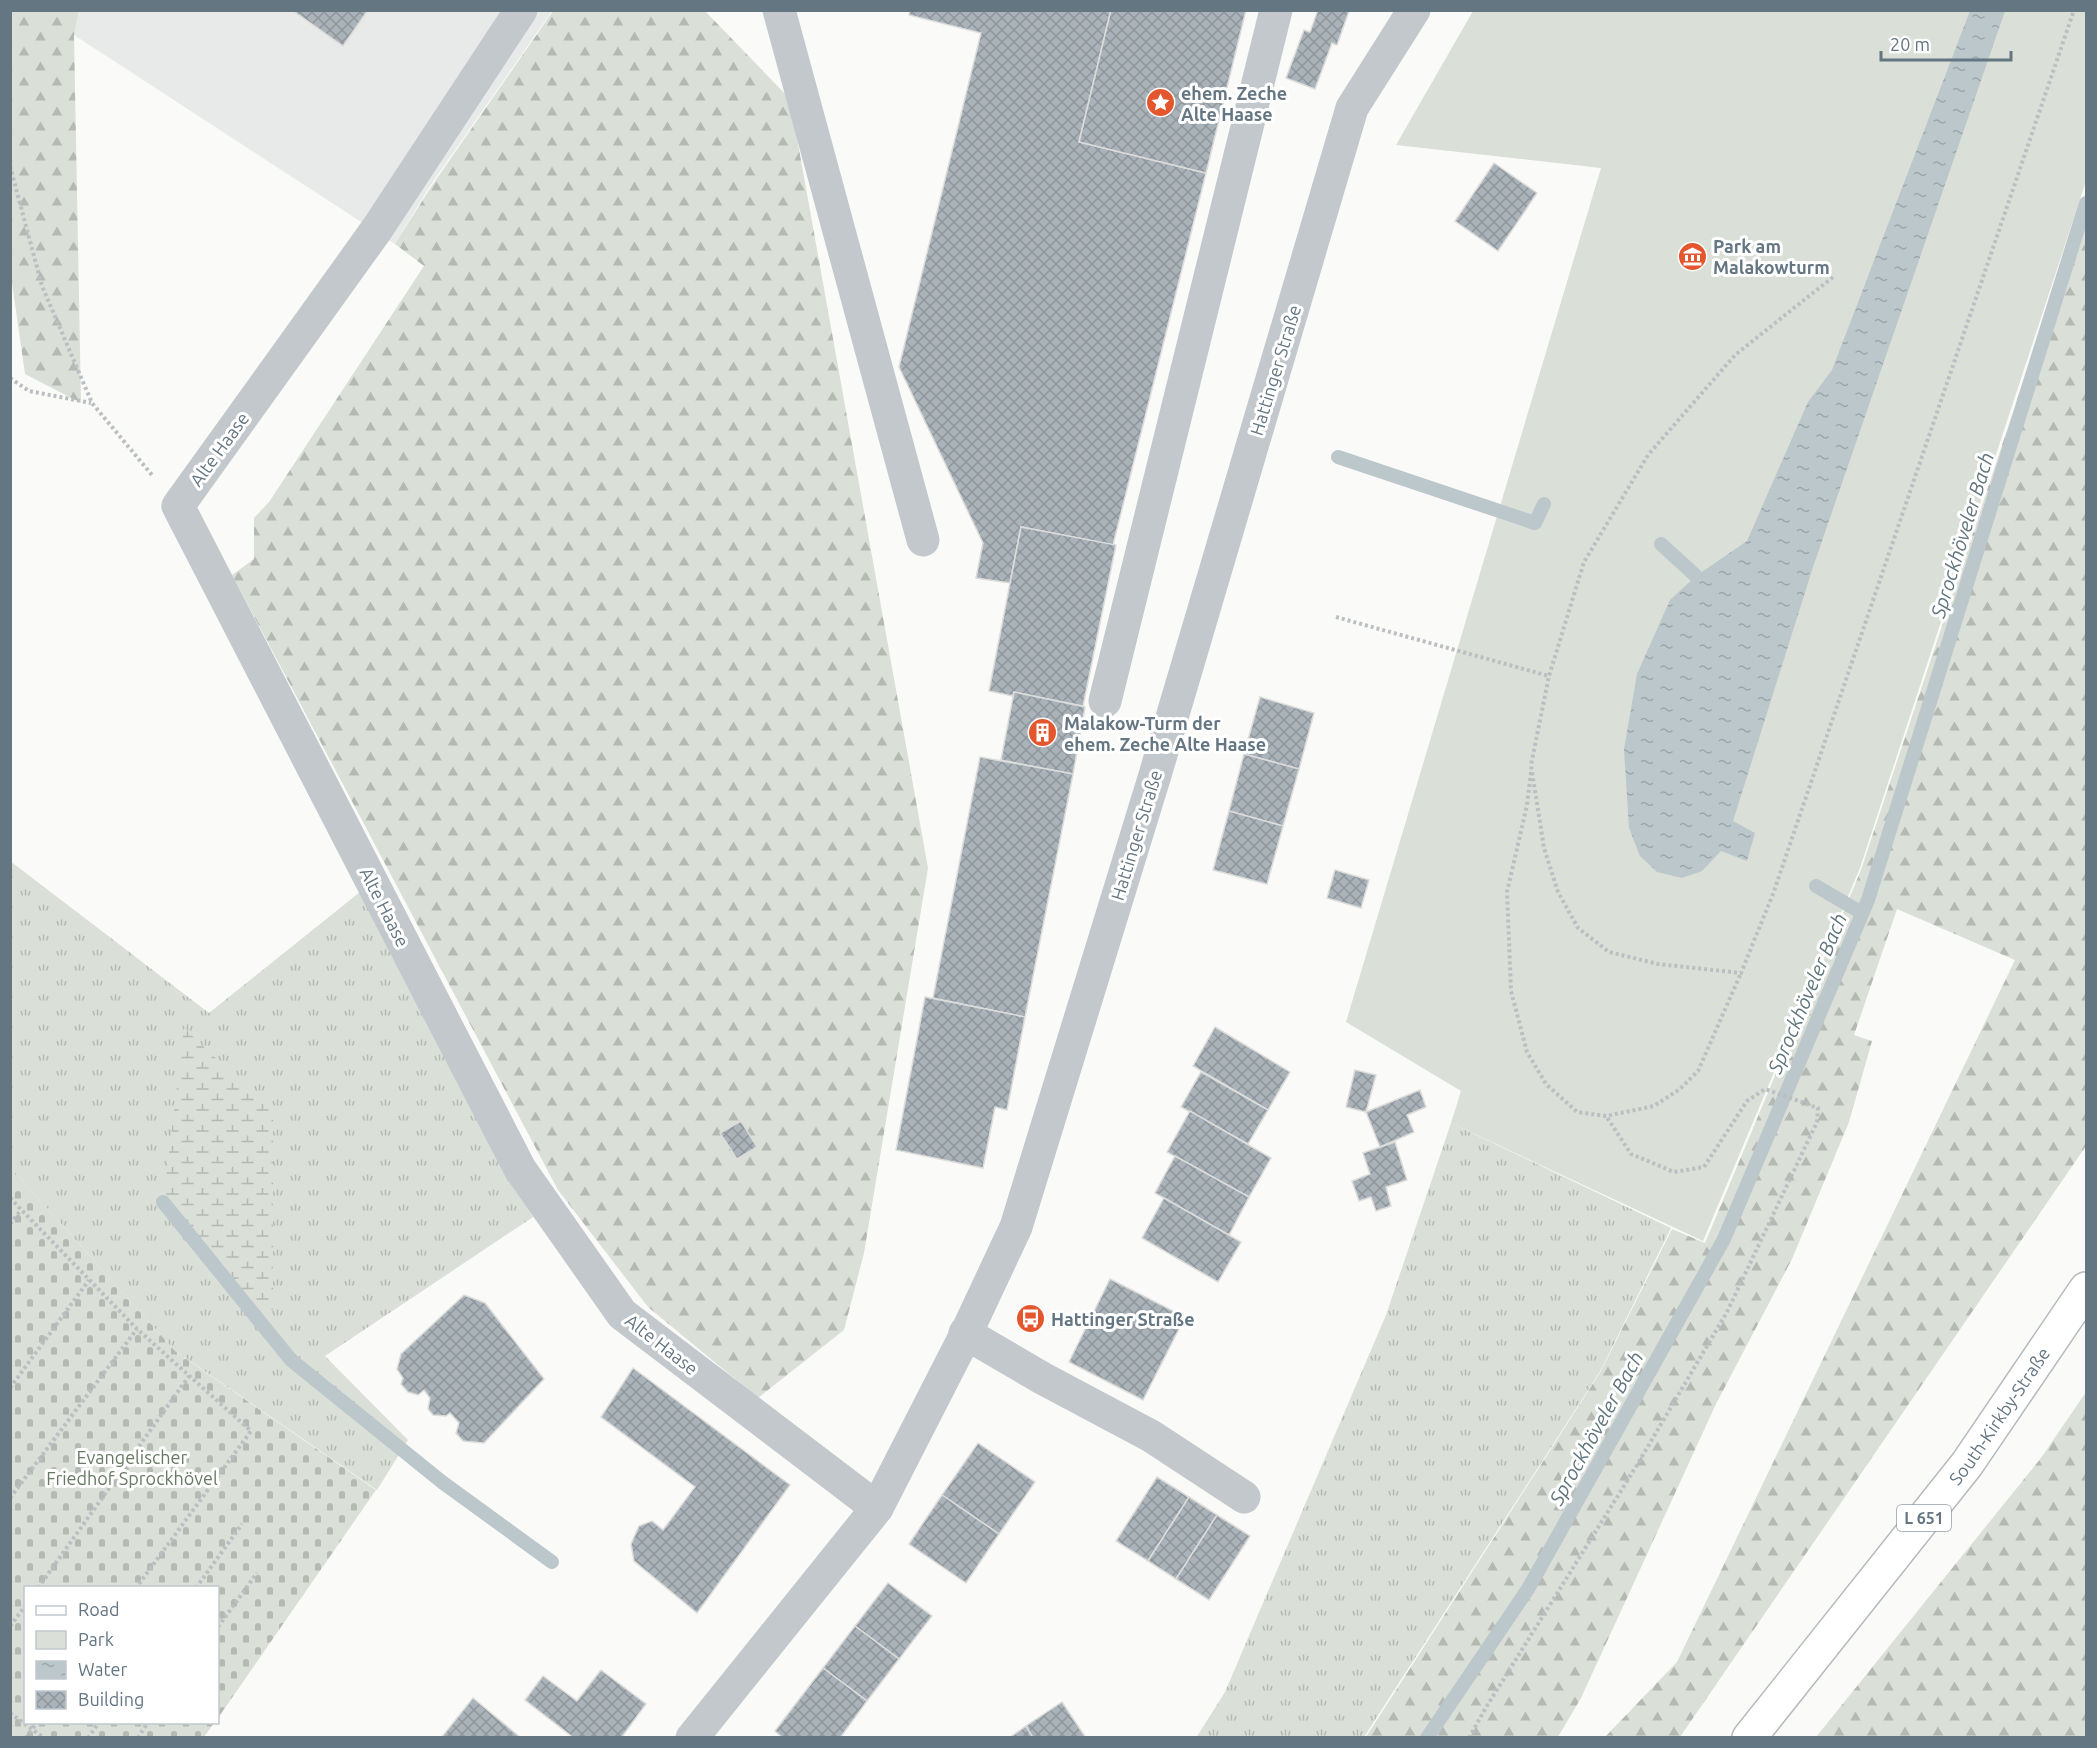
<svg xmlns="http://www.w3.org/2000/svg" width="2097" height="1748" font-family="Ubuntu,sans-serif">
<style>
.built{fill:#e8e9e9}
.grass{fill:url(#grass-tufts)}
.forest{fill:url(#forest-firs)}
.wetland{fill:url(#wetland-marsh)}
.cemetery{fill:url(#cemetery-stones)}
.park{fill:#dadfd7}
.water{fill:url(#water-ripples)}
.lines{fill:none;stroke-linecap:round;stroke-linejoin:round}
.stream{stroke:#bbc7cb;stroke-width:14}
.building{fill:url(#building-cross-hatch);stroke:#dcdcda;stroke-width:1.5}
.major-casing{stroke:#b5babe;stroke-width:36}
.path{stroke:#bbbfc2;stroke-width:4;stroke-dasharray:3 3;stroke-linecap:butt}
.minor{stroke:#c3c8cc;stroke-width:33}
.major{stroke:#fff;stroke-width:33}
.labels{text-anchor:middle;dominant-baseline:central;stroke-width:6;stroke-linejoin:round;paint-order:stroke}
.shield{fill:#fff;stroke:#939fa8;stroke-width:1.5}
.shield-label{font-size:16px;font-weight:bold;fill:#657683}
.poi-label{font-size:18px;font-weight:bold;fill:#657683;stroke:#fff;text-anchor:start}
.street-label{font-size:18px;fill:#657683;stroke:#fff}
.park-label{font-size:18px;fill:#687a64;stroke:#fff}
.water-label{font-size:20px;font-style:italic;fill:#60757c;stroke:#fff}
</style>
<defs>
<pattern id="grass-tufts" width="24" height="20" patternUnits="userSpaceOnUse" patternTransform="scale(1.5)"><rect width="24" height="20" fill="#dadfd7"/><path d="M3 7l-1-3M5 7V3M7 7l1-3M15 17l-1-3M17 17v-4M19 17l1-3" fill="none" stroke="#b4b9b4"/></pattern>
<pattern id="forest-firs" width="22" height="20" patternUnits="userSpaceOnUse" patternTransform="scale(1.5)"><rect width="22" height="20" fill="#dadfd7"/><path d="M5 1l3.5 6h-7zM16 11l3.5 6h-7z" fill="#b4b9b4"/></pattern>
<pattern id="wetland-marsh" width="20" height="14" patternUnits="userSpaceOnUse" patternTransform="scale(1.5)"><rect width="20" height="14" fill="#dadfd7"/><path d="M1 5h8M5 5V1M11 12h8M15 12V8" fill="none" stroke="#b4b9b4"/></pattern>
<pattern id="cemetery-stones" width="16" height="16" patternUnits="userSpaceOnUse" patternTransform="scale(1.5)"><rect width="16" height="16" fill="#dadfd7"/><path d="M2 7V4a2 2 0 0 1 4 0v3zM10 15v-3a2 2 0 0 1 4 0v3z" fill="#b4b9b4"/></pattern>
<pattern id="water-ripples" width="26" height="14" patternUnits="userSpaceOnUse" patternTransform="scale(1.5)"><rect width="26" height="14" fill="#bbc7cb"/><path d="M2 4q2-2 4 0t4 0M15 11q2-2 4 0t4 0" fill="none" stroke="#9ca6aa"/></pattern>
<pattern id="building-cross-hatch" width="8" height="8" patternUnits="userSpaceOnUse" patternTransform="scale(1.5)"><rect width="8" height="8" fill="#aab3b9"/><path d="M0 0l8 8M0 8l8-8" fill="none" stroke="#8e969c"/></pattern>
</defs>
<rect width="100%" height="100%" fill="#fafaf8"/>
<path class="built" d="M79 11H552L430 186 395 244 74 35Z"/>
<g class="grass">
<path d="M10 861 209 1013 360 892 533 1217 325 1356 408 1440 377 1490 174 1350 11 1168Z"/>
<path d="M1451 1123 1671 1228 1601 1370 1364 1737 1196 1738 1225 1692 1386 1315Z"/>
</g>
<g class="forest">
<path d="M10 11H79L74 35 81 403 25 374 10 269Z"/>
<path d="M553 11H705L790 99 928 868 864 1253 844 1330 758 1398 648 1307 558 1190 232 575 254 559V518L269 502 424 266 395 244 431 187Z"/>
<path d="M2086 192V1146L1680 1737H1605L1677 1662 2015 960 1897 909 1854 1035 1872 1041 1849 1122 1792 1259 1716 1404 1581 1698 1558 1737H1366L1601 1371 1672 1229 1705 1243 1861 870Z"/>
<path d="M2086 1392V1737H1816L2041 1458Z"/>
</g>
<path class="wetland" d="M184 1028 273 1113V1310L254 1314 163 1202Z"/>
<path class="cemetery" d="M11 1168 175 1351 376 1490 218 1718V1588H26V1722L214 1723 204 1737H11Z"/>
<path class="park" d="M1473 11H2086V181L1860 868 1703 1241 1451 1123 1461 1091 1346 1022 1601 168 1396 145Z"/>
<path class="water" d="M1970 11H2005L1813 567 1733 821 1755 833 1747 861 1721 851 1702 871 1682 878 1657 872 1640 856 1629 828 1624 749 1637 674 1670 600 1696 576 1747 541 1808 402 1832 370Z"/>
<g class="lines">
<g class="stream">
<path d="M1338 457 1535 523 1544 504"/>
<path d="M1661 544 1696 576"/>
<path d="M1816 886 1862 913"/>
<path d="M163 1202 291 1360 442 1482 552 1562"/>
<path d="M1427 1738 1528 1589 1724 1239 1868 900 2086 203"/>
</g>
</g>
<g class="building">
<path d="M292 10H368L343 46Z"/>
<path d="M910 10H1111L1079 142 1206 173 1113 545 1021 527 1010 583 976 578 983 543 899 367 981 33 909 15Z"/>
<path d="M1111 10H1246L1206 173 1079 142Z"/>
<path d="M1318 10 1349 11 1337 45 1332 43 1315 89 1286 78 1304 30 1310 32Z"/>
<path d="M1494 163 1537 193 1498 251 1455 221Z"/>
<path d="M1021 527 1116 545 1083 706 1014 692 1013 696 989 691Z"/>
<path d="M1014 692 1085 707 1073 774 1001 760Z"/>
<path d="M1260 697 1314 713 1299 769 1244 754Z"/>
<path d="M1244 754 1299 769 1283 826 1229 811Z"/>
<path d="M980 757 1073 774 1025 1017 933 998Z"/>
<path d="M1229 811 1283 826 1267 884 1213 870Z"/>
<path d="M1335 870 1369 880 1361 908 1327 898Z"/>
<path d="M925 997 1025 1017 1007 1110 995 1107 983 1168 896 1150Z"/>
<path d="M1215 1027 1290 1072 1268 1110 1193 1066Z"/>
<path d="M1355 1070 1376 1075 1366 1112 1346 1107Z"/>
<path d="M1201 1072 1268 1110 1248 1144 1181 1107Z"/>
<path d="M1420 1090 1426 1107 1407 1115 1414 1132 1380 1147 1366 1112Z"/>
<path d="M1190 1111 1271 1158 1249 1197 1167 1152Z"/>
<path d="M741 1121 757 1147 737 1159 720 1133Z"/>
<path d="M1395 1142 1407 1180 1386 1187 1391 1206 1376 1211 1371 1197 1359 1201 1352 1181 1370 1174 1363 1153Z"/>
<path d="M1175 1156 1249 1197 1229 1235 1155 1193Z"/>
<path d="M1164 1198 1241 1242 1218 1282 1142 1238Z"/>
<path d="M1110 1279 1185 1317 1143 1400 1069 1362Z"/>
<path d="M464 1295 485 1303 544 1379 484 1443 463 1441 456 1433 459 1423 450 1413 446 1416 433 1415 428 1409 430 1398 424 1390 418 1395 408 1392 401 1384 403 1378 397 1369 401 1354Z"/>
<path d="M633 1368 790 1485 697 1613 634 1561 631 1544 639 1526 652 1521 663 1530 695 1487 601 1417Z"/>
<path d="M978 1443 1035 1482 999 1534 942 1495Z"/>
<path d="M1157 1477 1189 1497 1148 1561 1116 1541Z"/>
<path d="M942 1495 999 1534 966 1583 909 1544Z"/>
<path d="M1189 1497 1217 1515 1176 1579 1148 1561Z"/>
<path d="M1217 1515 1250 1536 1209 1600 1176 1579Z"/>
<path d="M888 1583 932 1616 899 1659 855 1626Z"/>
<path d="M855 1626 899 1659 867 1701 823 1668Z"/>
<path d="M823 1668 867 1701 840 1738H783L775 1731Z"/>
<path d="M601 1670 646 1704 621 1738H574L525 1700 543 1676 577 1701Z"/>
<path d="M473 1698 521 1738H441Z"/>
<path d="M1062 1702 1086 1738H1033L1026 1726Z"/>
<path d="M1026 1726 1033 1738H1009Z"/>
</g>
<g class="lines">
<defs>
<g id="major">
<path id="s1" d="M1749 1738 1967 1464 2086 1289"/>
</g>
</defs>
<use href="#major" class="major-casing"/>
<g class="path">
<path d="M10 166 42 286 92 403 152 475"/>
<path d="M1833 277 1735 355 1648 455 1584 562 1549 676 1531 765 1544 848 1558 892 1578 928 1609 952 1658 964 1741 973 1773 894 2074 10"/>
<path d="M10 378 29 391 91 403"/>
<path d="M1336 617 1549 676"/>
<path d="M1531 772 1527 805 1507 892 1511 991 1527 1052 1546 1084 1577 1112 1606 1116 1654 1106 1680 1089 1698 1071 1741 973"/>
<path d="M10 1198 137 1329 251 1431 136 1588"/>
<path d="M10 1224 21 1210"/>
<path d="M1018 1314 1030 1319"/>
<path d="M10 1388 89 1280"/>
<path d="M10 1498 137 1329"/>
<path d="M38 1588 189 1376"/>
<path d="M196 1588 242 1524"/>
<path d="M10 1626 26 1605"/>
<path d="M218 1627 257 1573"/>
<path d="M10 1713 44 1738"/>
<path d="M26 1738 37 1722"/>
<path d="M88 1738 99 1722"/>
<path d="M138 1738 148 1722"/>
<path d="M1469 1738 1485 1709 1637 1465 1727 1312 1817 1122 1818 1108 1765 1089 1747 1101 1704 1167 1674 1172 1631 1154 1606 1116"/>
</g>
<g class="minor">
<path d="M521 10 377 229 178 506 520 1169 622 1314 877 1508"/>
<path d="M779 10 923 540"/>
<path d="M1105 701 1276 10"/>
<path d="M965 1333 1042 1378 1151 1436 1244 1497"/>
<path d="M692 1738 877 1508 963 1340 1016 1227 1155 775 1352 108 1414 10"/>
</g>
<use href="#major" class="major"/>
</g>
<defs>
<symbol id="sight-disc" viewBox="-11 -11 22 22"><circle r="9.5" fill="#e4572e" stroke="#fff"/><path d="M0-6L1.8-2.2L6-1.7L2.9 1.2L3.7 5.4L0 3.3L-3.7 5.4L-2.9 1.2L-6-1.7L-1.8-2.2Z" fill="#fff"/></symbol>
<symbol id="museum-disc" viewBox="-11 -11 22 22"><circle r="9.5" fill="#e4572e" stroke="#fff"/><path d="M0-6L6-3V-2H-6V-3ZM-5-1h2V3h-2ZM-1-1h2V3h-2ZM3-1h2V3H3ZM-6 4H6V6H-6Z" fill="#fff"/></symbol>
<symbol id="building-disc" viewBox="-11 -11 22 22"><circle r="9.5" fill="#e4572e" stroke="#fff"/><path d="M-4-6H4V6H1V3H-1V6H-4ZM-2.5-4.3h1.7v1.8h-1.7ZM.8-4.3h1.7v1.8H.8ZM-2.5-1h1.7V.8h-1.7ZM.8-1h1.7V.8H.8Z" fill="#fff"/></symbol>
<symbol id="bus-disc" viewBox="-11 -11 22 22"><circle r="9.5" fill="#e4572e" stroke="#fff"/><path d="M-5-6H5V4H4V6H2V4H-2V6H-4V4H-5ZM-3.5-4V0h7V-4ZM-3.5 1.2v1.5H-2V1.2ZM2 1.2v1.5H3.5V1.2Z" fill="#fff"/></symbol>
</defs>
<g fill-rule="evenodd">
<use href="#sight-disc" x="1144" y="86" width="33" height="33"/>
<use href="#museum-disc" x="1676" y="240" width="33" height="33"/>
<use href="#building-disc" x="1026" y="716" width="33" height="33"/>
<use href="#bus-disc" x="1014" y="1302" width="33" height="33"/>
</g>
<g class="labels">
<rect class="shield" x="1897" y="1505" width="54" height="26" rx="4.5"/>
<g class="shield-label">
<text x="1924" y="1518">L 651</text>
</g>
<g class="poi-label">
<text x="1181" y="93">ehem. Zeche<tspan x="1181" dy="21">Alte Haase</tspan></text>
<text x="1713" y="246">Park am<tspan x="1713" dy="21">Malakowturm</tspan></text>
<text x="1064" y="723">Malakow-Turm der<tspan x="1064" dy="21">ehem. Zeche Alte Haase</tspan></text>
<text x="1051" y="1319">Hattinger Straße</text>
</g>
<g class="street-label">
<text transform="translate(1275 370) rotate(-73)">Hattinger Straße</text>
<text transform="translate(219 449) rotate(-54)">Alte Haase</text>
<text transform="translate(1136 835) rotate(-73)">Hattinger Straße</text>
<text transform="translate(385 907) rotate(63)">Alte Haase</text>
<text transform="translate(662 1344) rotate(38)">Alte Haase</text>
<text stroke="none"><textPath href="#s1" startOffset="408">South-Kirkby-Straße</textPath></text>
</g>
<g class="park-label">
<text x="132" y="1457">Evangelischer<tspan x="132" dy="21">Friedhof Sprockhövel</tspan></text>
</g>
<g class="water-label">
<text transform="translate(1962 535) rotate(-73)">Sprockhöveler Bach</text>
<text transform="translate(1807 993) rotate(-67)">Sprockhöveler Bach</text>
<text transform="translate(1596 1428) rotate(-61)">Sprockhöveler Bach</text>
</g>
</g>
<rect width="2097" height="1748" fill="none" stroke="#657683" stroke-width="24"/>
<rect x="24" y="1586" width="195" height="138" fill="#ffffff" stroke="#c1c8cd" stroke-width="1.5"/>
<rect x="36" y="1606" width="30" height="9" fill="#ffffff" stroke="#c1c8cd" stroke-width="1.5"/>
<text x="78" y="1616" font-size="18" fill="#657683">Road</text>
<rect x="36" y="1631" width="30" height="18" fill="#dadfd7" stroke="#c1c8cd" stroke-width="1.5"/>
<text x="78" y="1646" font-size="18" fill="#657683">Park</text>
<rect x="36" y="1661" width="30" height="18" fill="url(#water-ripples)" stroke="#c1c8cd" stroke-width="1.5"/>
<text x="78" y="1676" font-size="18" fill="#657683">Water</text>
<rect x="36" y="1691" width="30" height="18" fill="url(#building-cross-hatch)" stroke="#c1c8cd" stroke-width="1.5"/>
<text x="78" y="1706" font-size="18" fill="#657683">Building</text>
<path d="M1881 51v9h130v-9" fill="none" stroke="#657683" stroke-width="3"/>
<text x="1890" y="51" font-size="18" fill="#657683" stroke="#ffffff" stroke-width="4.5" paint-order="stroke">20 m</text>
</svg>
